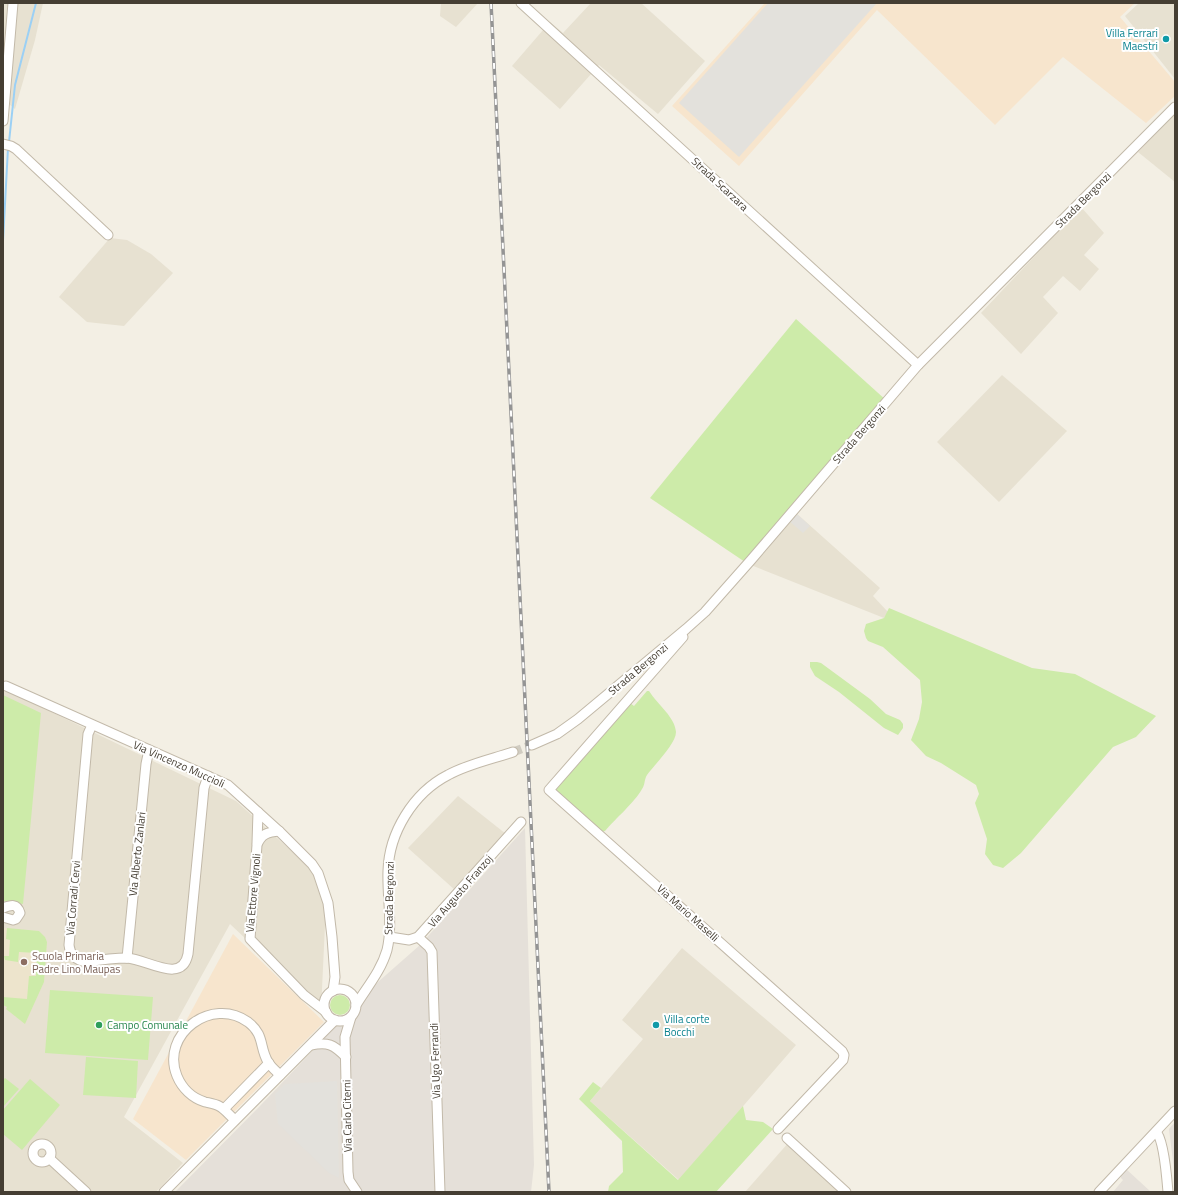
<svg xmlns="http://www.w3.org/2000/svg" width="1178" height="1195" font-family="'Titillium Web',sans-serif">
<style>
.residential{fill:#e7e1d1}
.commercial{fill:#f7e5cd}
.industrial{fill:#e5e0d9}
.education{fill:#ede4cc}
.green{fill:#cdeba9}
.parking{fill:#e3e1dc}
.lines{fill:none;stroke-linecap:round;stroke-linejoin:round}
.stream{stroke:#9bd0f5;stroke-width:2}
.minor-tunnel{stroke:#d0ccc1;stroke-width:9;stroke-dasharray:9 4.5;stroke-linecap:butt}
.minor-casing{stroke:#c2b9a9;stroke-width:11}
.minor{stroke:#fff;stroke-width:9}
.rail-casing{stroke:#949494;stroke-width:3.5}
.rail{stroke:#fff;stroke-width:2;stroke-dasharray:6;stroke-linecap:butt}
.culture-dot{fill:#0f9aa8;stroke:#fff;stroke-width:1.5}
.education-dot{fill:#8d6e63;stroke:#fff;stroke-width:1.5}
.leisure-dot{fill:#2e9e5b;stroke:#fff;stroke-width:1.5}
.labels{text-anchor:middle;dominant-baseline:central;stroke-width:4;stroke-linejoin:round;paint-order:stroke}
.culture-label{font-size:11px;fill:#0d838f;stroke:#fff;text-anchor:end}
.street-label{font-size:11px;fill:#453e33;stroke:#fff}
.education-label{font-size:11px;fill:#785e54;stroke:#fff;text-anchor:start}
.leisure-label{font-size:11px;fill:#27864d;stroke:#fff;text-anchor:start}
</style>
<rect width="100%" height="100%" fill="#f3efe4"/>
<g class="residential">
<path d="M3 3H43L35 40 15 109 3 99Z"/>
<path d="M441 3H478L456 27 440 16Z"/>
<path d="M591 3H641L705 61 658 114 599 65 560 109 512 66 550 22 563 33Z"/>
<path d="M1139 3H1175V79L1125 16Z"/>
<path d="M1175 114V182L1138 152Z"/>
<path d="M1081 207 1104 233 1084 255 1099 269 1080 291 1063 276 1043 297 1058 313 1021 354 981 313Z"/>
<path d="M110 238 127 240 151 254 173 273 124 326 87 322 59 297Z"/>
<path d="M1002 375 1067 431 999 502 937 442Z"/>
<path d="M796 513 880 588 873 596 888 612 884 618 751 565Z"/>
<path d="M3 691 14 694 236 801 327 883 321 1010 230 924 124 1117 183 1163 156 1192H3Z"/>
<path d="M458 796 506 834 455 890 408 848Z"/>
<path d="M682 948 796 1045 679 1180 590 1101 643 1039 622 1020Z"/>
<path d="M789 1142 844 1192H745Z"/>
</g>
<g class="commercial">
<path d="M765 3H1135L1120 17 1175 82V96L1146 123 1063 57 995 125 877 10 739 166 672 106Z"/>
<path d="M233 934 324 1022 186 1160 133 1119Z"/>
</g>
<g class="industrial">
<path d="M525 828 534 1165 531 1192H175L259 1107 378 982 420 945Z"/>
<path d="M1175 1122V1178L1169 1129Z"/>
<path d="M1126 1169 1151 1192H1113L1123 1180 1121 1178V1175Z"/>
</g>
<path class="education" d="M3 928 39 931 45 937 47 942 44 982 25 1024 6 1009 7 1007 3 1005Z"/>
<g class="green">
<path d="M796 319 887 401 748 564 650 498Z"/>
<path d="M889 608 1032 668 1075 674 1156 716 1136 737 1113 747 1021 853 1003 868 993 865 985 854 987 839 975 803 979 794 976 785 941 763 926 756 911 740 919 719 922 702 920 680 883 647 868 641 866 638 864 631 866 624 884 618Z"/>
<path d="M810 662H817L821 663 870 699 886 714 900 720 903 724V728L898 735 884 728 839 692 815 676 810 667Z"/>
<path d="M647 691H649C658 705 675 717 676 732 676 744 654 765 647 775 644 780 645 785 642 789 635 802 615 819 605 831L600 832 552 789 630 703 634 706Z"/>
<path d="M3 695 41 713 23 904 3 901Z"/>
<path d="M7 928 39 931 45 937 47 942 44 982 25 1024 6 1009 7 1007 3 1005V997L27 999 29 976H36L37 953 19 952 18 962 5 960 4 956H9L10 940 6 939Z"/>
<path d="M50 990 153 997 148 1060 45 1053Z"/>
<circle cx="340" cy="1005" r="10"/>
<path d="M86 1057 138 1061 136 1098 83 1095Z"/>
<path d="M5 1078 19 1089 3 1107V1080Z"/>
<path d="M30 1079 60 1105 22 1150 3 1134V1110Z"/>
<path d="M593 1082 601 1088 590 1101 678 1180 743 1106 746 1120 763 1122 773 1129 716 1192H608L609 1186 623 1172 622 1141 579 1099Z"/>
</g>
<g class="parking">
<path d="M768 3H877L739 157 679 103Z"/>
<path d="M796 513 810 526 803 533 789 521Z"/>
<path d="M337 1081 339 1178 329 1173 278 1124 275 1094 285 1084Z"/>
</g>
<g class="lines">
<g class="stream">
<path d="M9 142 15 85 36 3"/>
<path d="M3 241 8 148"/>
</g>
<path class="minor-tunnel" d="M513 752 532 745"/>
<defs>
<g id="minor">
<path d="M521 3 918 365"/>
<path d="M3 121 13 3"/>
<path d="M3 144 11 146 16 149 108 235"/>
<path d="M683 637 549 790 842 1051 844 1055 843 1060 778 1129"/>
<path d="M6 686 228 785 279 831 312 864 318 873 328 903 332 937 335 977 333 991"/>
<path d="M92 725 88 734 69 945C70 955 77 961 86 962 99 960 114 958 127 958 147 959 182 985 188 954L204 788 208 776"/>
<path d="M532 745 557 734 578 719 686 629 705 612 751 560 918 365 1175 107"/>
<path d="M279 831C268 832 261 834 257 845L250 939 304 995 326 1012"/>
<path d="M257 843 258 812"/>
<path d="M3 908C11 905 17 903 20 913L16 919 13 920 3 917"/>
<path d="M390 937 409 940 418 937 521 822"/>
<path d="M418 937 429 947 432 952 440 1192"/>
<path d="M127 958 146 764 149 750"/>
<circle cx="340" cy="1005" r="16"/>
<path d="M356 1005C367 987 381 971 387 950 393 925 387 897 388 871 389 833 413 793 448 775 468 764 492 759 513 752"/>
<path d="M351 1017 345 1037 348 1172 349 1180 357 1192"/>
<path d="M311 1045C328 1042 333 1044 346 1057"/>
<path d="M224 1109 269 1063"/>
<path d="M235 1120C230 1116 225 1109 219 1106 215 1104 209 1103 205 1102 192 1098 182 1088 177 1076 160 1034 212 996 248 1022 265 1035 259 1047 268 1062 271 1067 276 1071 280 1075"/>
<path d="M1156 1132C1164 1139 1167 1180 1168 1192"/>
<path d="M787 1138 846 1192"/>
<circle cx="42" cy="1153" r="9"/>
<path d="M49 1158 86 1192"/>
<path d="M164 1192 335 1020"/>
<path d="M1099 1192 1175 1111"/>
</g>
</defs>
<use href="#minor" class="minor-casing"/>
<use href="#minor" class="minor"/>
<defs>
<path id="rail" d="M491 3 549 1192"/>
</defs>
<use href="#rail" class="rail-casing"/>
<use href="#rail" class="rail"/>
</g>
<g class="culture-dot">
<circle cx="1166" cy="39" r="4"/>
<circle cx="656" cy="1025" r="4"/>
</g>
<circle class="education-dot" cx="24" cy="962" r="4"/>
<circle class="leisure-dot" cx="99" cy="1025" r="4"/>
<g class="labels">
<g class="culture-label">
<text x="1158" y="33">Villa Ferrari<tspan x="1158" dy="13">Maestri</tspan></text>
<text x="664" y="1019" text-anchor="start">Villa corte<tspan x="664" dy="13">Bocchi</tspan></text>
</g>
<g class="street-label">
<text transform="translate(720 184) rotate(43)">Strada Scarzara</text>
<text transform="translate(1083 200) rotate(-45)">Strada Bergonzi</text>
<text transform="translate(859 434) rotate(-49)">Strada Bergonzi</text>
<text transform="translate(638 669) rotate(-40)">Strada Bergonzi</text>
<text transform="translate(179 764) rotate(24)">Via Vincenzo Muccioli</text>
<text transform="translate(137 854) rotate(-84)">Via Alberto Zanlari</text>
<text transform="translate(460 891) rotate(-49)">Via Augusto Franzoj</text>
<text transform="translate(253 893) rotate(-85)">Via Ettore Vignoli</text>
<text transform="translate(73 898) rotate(-85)">Via Corradi Cervi</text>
<text transform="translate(389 898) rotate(-89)">Strada Bergonzi</text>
<text transform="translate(688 913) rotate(42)">Via Mario Maselli</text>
<text transform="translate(435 1061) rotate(-92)">Via Ugo Ferrandi</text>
<text transform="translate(347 1116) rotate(-91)">Via Carlo Citerni</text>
</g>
<g class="education-label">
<text x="32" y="956">Scuola Primaria<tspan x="32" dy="13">Padre Lino Maupas</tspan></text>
</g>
<g class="leisure-label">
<text x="107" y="1025">Campo Comunale</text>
</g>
</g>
<rect width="1178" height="1195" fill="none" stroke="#453e33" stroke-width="8"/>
</svg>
